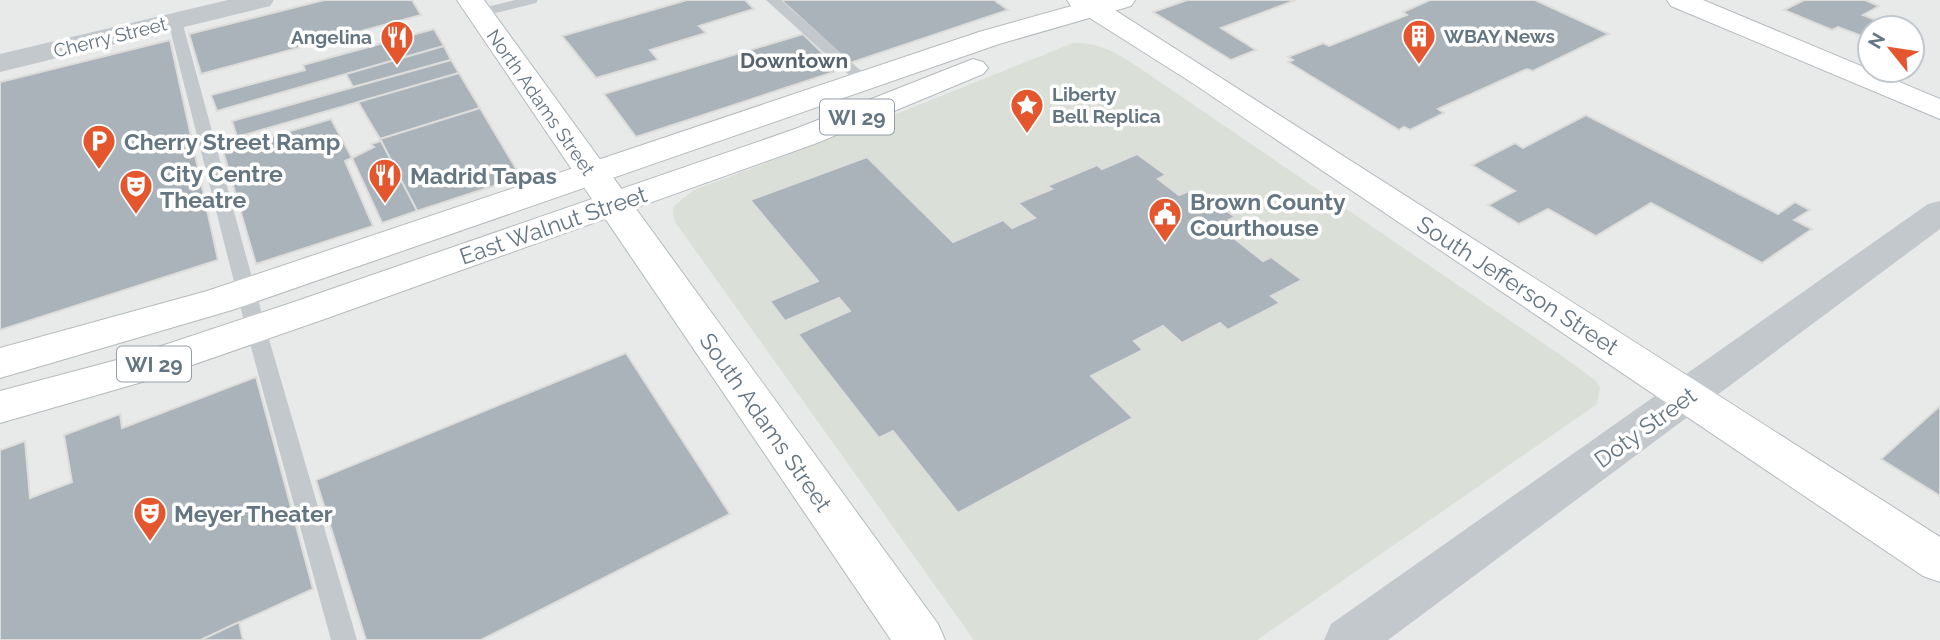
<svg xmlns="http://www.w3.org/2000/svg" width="1940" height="640" font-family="Raleway,sans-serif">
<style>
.built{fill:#e8e9e9;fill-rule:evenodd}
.green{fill:#dadfd7}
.building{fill:#aab3b9;stroke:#dcdcda;stroke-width:2}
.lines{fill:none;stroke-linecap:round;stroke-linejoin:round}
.secondary-casing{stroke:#b3babf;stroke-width:2}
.primary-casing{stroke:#b5babe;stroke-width:2}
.lane{fill:#c3c8cc;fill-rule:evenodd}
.street{fill:#c3c8cc;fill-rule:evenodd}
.secondary{fill:#fff;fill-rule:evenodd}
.primary{fill:#fff;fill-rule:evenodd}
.labels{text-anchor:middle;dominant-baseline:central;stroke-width:7;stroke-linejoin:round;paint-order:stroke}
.far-poi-label{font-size:19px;font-weight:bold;fill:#657683;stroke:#fff;text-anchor:start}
.far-street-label{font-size:19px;fill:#657683;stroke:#fff}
.far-quarter-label{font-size:21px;font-weight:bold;fill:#57646e;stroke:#fff}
.shield{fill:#fff;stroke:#939fa8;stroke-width:2}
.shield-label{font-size:21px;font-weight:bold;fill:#657683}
.poi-label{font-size:23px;font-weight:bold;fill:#657683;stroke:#fff;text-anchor:start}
.street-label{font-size:23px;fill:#657683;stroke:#fff}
</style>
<rect width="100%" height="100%" fill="#fafaf8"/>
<path class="built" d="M0 0H1940V640H0ZM1870 28H1912V70H1870Z"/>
<path class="green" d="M1073 43C1099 42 1117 53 1138 67L1556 352 1595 380 1600 387 1597 404 1257 640H974L708 268 675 222 673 213 674 206 694 190 889 117Z"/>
<g class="building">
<path d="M324 0H412L421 15 201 74 189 34Z"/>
<path d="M687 0H745L754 9 699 26 706 33 650 50 658 60 596 78 562 36Z"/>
<path d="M781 0H994L1008 10 850 63Z"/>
<path d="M1187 0H1296L1221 28 1256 50 1231 60 1153 12Z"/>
<path d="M1430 0H1535L1609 34 1533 71 1527 69 1438 109 1444 113 1410 130 1404 127 1399 130 1288 62 1293 60 1288 57 1323 43 1329 46 1407 15 1403 12Z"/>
<path d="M1804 0H1865L1879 6 1863 15 1897 28H1870V39L1838 27 1832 30 1784 10Z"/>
<path d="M434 29 444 46 217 111 211 95 305 70 303 65Z"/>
<path d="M803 34 840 70 636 137 604 94Z"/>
<path d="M170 40 218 260 0 330V82Z"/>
<path d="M444 46 451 60 353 87 346 74Z"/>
<path d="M451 60 459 73 237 137 232 121Z"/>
<path d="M459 73 480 108 380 139 358 102Z"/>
<path d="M480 108 521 177 417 211 380 139Z"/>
<path d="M1586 115 1778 214 1795 202 1810 210 1794 220 1812 229 1762 263 1651 203 1596 236 1548 209 1519 224 1488 205 1515 191 1472 165 1515 143 1523 148Z"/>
<path d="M331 119 352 158 345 161 373 226 256 264 223 151Z"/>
<path d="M381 141 417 211 382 223 352 158 374 147 371 144Z"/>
<path d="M1137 154 1166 175 1158 179 1179 195 1189 191 1206 204 1213 201 1235 217 1229 220 1247 234 1236 240 1263 261 1271 257 1302 280 1271 296 1280 303 1228 330 1220 323 1182 343 1163 326 1134 341 1143 350 1091 376 1133 418 958 513 893 431 879 438 798 334 850 311 839 298 785 321 770 301 818 281 750 200 867 157 953 242 1003 220 1012 228 1035 218 1018 203 1052 189 1047 186 1097 165 1102 169Z"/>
<path d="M626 353 730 514 481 640H366L316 480Z"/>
<path d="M256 377 313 589 201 640H0V450L25 441 30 498 72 482 64 435 120 414 122 428Z"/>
<path d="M1940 406V496L1881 459Z"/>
<path d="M239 622 243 640H201Z"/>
</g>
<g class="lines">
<defs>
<g id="secondary">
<path d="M457 0H484L938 624 945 640H891Z"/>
<path d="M1067 0H1099L1940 537V582L1923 576 1194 84 1071 6Z"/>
<path d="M1667 0H1703L1940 99V119L1671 6Z"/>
</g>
<g id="primary">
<path d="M1093 0H1135L1131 6 999 44 232 310 0 378V348L207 291 979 32Z"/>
<path d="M973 59 983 62 988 68 983 74 817 143 319 321 149 380 0 423V391L128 357 291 303 795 129Z"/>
</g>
</defs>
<use href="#secondary" class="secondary-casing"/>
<use href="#primary" class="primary-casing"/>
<g class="lane">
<path d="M515 0H538L536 3 479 17 472 13 474 10Z"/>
<path d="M766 0H781L869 78 871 81 869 84H859Z"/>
<path d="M175 17 182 21 266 329 357 640H331L246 329 168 21Z"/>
</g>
<g class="street">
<path d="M228 0H274L270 6 0 72V54Z"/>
<path d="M1940 201V229L1388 640H1324L1331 624 1928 204Z"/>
</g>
<use href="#secondary" class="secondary"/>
<use href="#primary" class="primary"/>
</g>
<defs>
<symbol id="building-pin" viewBox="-11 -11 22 30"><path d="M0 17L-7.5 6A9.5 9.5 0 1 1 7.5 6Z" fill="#e4572e" stroke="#fff"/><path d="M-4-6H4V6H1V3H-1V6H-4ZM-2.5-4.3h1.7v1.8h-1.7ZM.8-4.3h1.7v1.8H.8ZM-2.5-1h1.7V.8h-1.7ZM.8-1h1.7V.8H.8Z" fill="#fff"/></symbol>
<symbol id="restaurant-pin" viewBox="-11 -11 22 30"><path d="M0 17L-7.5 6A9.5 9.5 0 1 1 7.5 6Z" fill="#e4572e" stroke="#fff"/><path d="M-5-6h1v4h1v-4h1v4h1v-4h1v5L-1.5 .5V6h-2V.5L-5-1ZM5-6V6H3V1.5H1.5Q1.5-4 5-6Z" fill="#fff"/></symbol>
<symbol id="sight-pin" viewBox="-11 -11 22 30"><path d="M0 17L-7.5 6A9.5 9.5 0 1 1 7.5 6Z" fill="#e4572e" stroke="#fff"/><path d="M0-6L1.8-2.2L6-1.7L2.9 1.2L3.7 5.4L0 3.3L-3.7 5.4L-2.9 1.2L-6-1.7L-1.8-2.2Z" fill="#fff"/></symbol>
<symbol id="parking-pin" viewBox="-11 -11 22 30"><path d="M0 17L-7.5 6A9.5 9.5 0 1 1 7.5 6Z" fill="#e4572e" stroke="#fff"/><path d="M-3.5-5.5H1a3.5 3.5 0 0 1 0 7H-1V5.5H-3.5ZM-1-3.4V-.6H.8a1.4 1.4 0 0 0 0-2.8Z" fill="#fff"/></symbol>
<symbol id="theatre-pin" viewBox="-11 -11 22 30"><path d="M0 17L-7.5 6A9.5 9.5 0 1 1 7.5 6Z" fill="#e4572e" stroke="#fff"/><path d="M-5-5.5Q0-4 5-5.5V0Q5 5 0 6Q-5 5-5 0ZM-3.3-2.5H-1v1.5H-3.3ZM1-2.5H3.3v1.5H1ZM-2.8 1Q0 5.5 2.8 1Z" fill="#fff"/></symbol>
<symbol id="civic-pin" viewBox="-11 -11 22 30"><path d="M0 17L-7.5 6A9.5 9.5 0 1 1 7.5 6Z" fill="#e4572e" stroke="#fff"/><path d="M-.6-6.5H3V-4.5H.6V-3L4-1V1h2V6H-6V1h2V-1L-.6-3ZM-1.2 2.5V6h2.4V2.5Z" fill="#fff"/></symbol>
</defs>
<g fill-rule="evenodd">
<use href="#building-pin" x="1400" y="17" width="38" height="52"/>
<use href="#restaurant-pin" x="378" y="18" width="38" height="52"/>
<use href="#sight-pin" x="1008" y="86" width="38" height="52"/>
<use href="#parking-pin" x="80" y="122" width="38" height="52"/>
<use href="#restaurant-pin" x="366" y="156" width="38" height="52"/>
<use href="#theatre-pin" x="117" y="167" width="38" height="52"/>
<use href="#civic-pin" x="1146" y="195" width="38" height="52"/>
<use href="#theatre-pin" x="131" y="494" width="38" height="52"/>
</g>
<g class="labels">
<g class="far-poi-label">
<text x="1444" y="36">WBAY News</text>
<text x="372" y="37" text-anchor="end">Angelina</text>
<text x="1052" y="94">Liberty<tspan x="1052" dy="22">Bell Replica</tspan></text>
</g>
<g class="far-street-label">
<text transform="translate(110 37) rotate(-14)">Cherry Street</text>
<text transform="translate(541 102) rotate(55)">North Adams Street</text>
</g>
<g class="far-quarter-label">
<text x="794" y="60">Downtown</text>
</g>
<g class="shield">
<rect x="820" y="99.5" width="74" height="35" rx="5"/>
<rect x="117" y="346.5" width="74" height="35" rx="5"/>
</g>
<g class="shield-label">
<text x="857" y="117">WI 29</text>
<text x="154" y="364">WI 29</text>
</g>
<g class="poi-label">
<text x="124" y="141">Cherry Street Ramp</text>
<text x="160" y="173">City Centre<tspan x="160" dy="26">Theatre</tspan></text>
<text x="410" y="175">Madrid Tapas</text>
<text x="1190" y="201">Brown County<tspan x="1190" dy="26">Courthouse</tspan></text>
<text x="174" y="513">Meyer Theater</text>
</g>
<g class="street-label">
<text transform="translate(553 225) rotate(-19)">East Walnut Street</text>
<text transform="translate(1518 285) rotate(33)">South Jefferson Street</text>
<text transform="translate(766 422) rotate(55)">South Adams Street</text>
<text transform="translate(1645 427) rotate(-36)">Doty Street</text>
</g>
</g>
<g transform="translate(1891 49) rotate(300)"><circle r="33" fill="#ffffff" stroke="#c1c8cd" stroke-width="2"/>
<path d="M0-5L12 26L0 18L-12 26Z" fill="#e4572e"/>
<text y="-10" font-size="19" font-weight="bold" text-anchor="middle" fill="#657683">N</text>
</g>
</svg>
